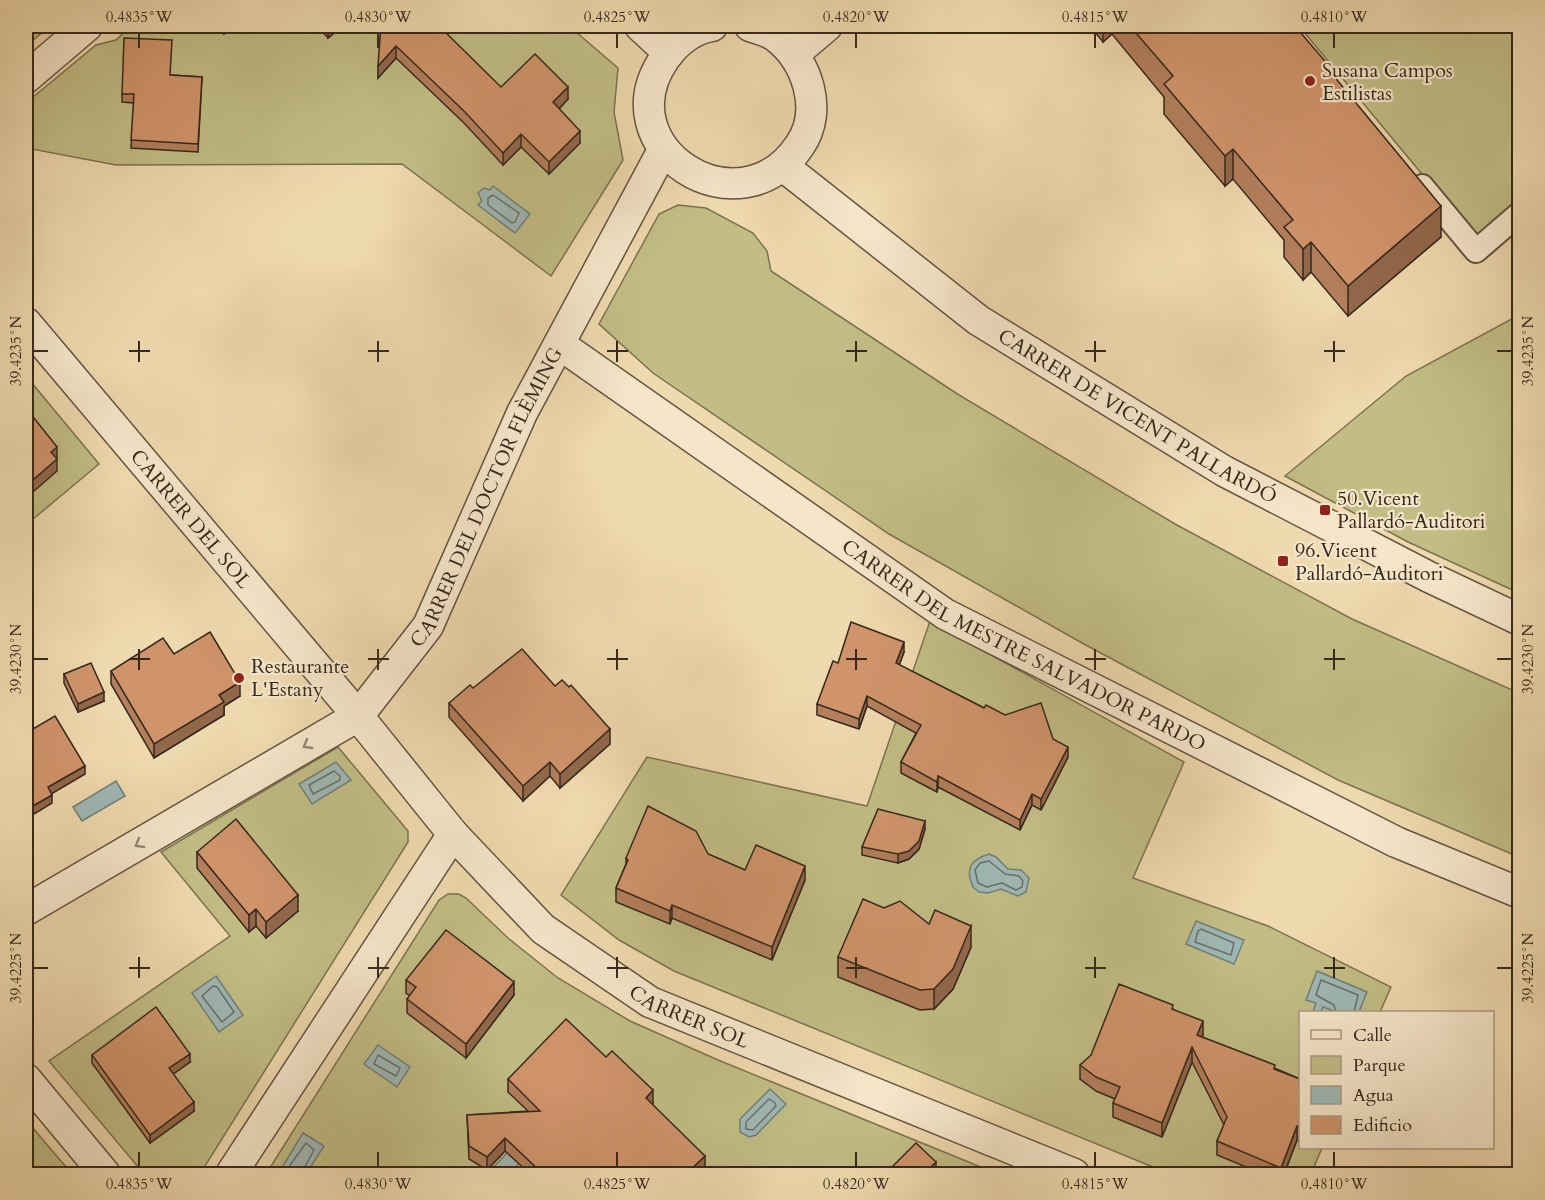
<svg xmlns="http://www.w3.org/2000/svg" width="1545" height="1200" font-family="Cardo,serif">
<style>
.green{fill:#c1bd85;stroke:#7c7250;stroke-width:1.5}
.water{fill:#9eb8b5;stroke:#747e78;stroke-width:1.5}
.lines{fill:none;stroke-linecap:round;stroke-linejoin:round}
.shore{stroke:#6a7068;stroke-width:1.5}
.pedestrian-casing{stroke:#645440;stroke-width:26}
.minor-casing{stroke:#645440;stroke-width:33}
.pedestrian{stroke:#f5e6ca;stroke-width:22}
.minor{stroke:#f5e6ca;stroke-width:30}
.wall{fill:#b37f5c;stroke:#36281c;stroke-width:1.5}
.shaded-wall{fill:#92684b;stroke:#36281c;stroke-width:1.5}
.building{fill:#d0946b;stroke:#36281c;stroke-width:1.5}
.oneway{stroke:#968773}
.ticks{fill:none;stroke:#36281c;stroke-width:2}
.poi-dot{fill:#8f2418;stroke:#f5e6ca;stroke-width:2}
.labels{text-anchor:middle;dominant-baseline:central;stroke-width:4.5;stroke-linejoin:round;paint-order:stroke}
.poi-label{font-size:20px;fill:#36281c;stroke:#f5e6ca;text-anchor:start}
.street-label{font-size:20px;fill:#36281c;stroke:#f5e6ca}
.neatline{fill:none;stroke:#36281c;stroke-width:2}
.ticks-label{font-size:15px;text-anchor:middle;fill:#36281c}
</style>
<rect width="100%" height="100%" fill="#efd9ae"/>
<filter id="stains"><feTurbulence type="fractalNoise" baseFrequency=".00333" numOctaves="4"/><feColorMatrix values="0 0 0 0 .2 0 0 0 0 .09 0 0 0 0 .02 0 0 0 .5 -.17"/></filter>
<radialGradient id="worn" r=".72"><stop offset=".6" stop-color="#630" stop-opacity="0"/><stop offset="1" stop-color="#630" stop-opacity=".3"/></radialGradient>
<g class="green">
<path d="M26 26H50L26 46Z"/>
<path d="M131 26H569L618 68 614 112 623 160 551 276 402 164 116 165 26 148V103L96 45 116 40Z"/>
<path d="M1299 26H1519V210L1480 244Z"/>
<path d="M678 205 706 208 753 233 767 251 771 271 959 395 1175 524 1352 619 1519 693V857L1338 780 1082 643 889 534 653 373 599 324 659 214Z"/>
<path d="M1519 315V593L1408 542 1285 476 1406 376Z"/>
<path d="M26 376 99 464 26 525Z"/>
<path d="M930 621 1184 762 1133 878 1268 926 1391 987 1380 1012H1300V1148H1322L1311 1174H1170L674 971 619 940 561 895 647 757 867 806Z"/>
<path d="M338 747 408 831V842L200 1174H144L49 1061 230 936 161 852Z"/>
<path d="M448 894H459L466 898 508 938 558 978 630 1021 718 1060 998 1174H266L439 900Z"/>
<path d="M26 1120 72 1174H26Z"/>
</g>
<g class="water">
<path d="M493 186 530 214 515 233 478 205 482 201 478 193 484 188 490 190Z"/>
<path d="M336 762 351 780 312 804 299 784Z"/>
<path d="M116 781 125 796 82 821 73 807Z"/>
<path d="M989 854 996 857 1008 869 1021 870 1029 878 1026 892 1018 896 1001 889 988 893 979 892 973 887C965 869 970 860 989 854Z"/>
<path d="M1196 921 1244 940 1234 964 1186 944Z"/>
<path d="M1317 971 1367 992 1359 1012H1336L1323 1007 1321 1012H1313L1316 1003 1306 1000Z"/>
<path d="M216 976 243 1015 219 1032 192 993Z"/>
<path d="M378 1045 410 1067 397 1087 364 1064Z"/>
<path d="M770 1089 786 1104 756 1135 749 1137 740 1132V1119Z"/>
<path d="M303 1133 324 1146 306 1174H290L281 1169Z"/>
<path d="M510 1150 521 1160 514 1170 518 1174H487Z"/>
</g>
<g class="lines">
<g class="shore">
<path d="M493 195 519 213 515 222 512 223 488 205V198Z"/>
<path d="M334 771 340 776V780L313 794 309 785Z"/>
<path d="M989 861 1005 874 1019 876 1023 881 1022 887 1016 890 1002 883 987 887 978 883 975 870 980 863Z"/>
<path d="M1201 929 1234 943 1231 955 1195 942 1198 931Z"/>
<path d="M213 986 217 987 234 1012 222 1022 202 996Z"/>
<path d="M1336 1012 1334 1005 1316 995 1321 980 1358 995 1354 1012"/>
<path d="M378 1055 400 1068 396 1076 374 1064Z"/>
<path d="M769 1099 775 1103 776 1106 753 1130 746 1129V1122Z"/>
<path d="M292 1174 290 1165 306 1143 314 1150 301 1174"/>
</g>
<defs>
<path id="pedestrian" d="M1422 186 1476 251 1520 213"/>
<g id="minor">
<path d="M640 26 669 53"/>
<path d="M712 26C693 29 676 42 665 58 602 148 740 236 800 145 824 110 807 60 775 36 768 31 758 29 750 26"/>
<path d="M794 54 827 26"/>
<path d="M26 78 87 26"/>
<path id="s1" d="M783 166 978 320 1224 471 1429 577 1520 620"/>
<path id="s2" d="M26 323 358 716 453 834 543 929 650 1002 1074 1174"/>
<path id="s3" d="M559 344 945 614 1396 842 1520 893"/>
<path id="s4" d="M26 910 358 716 428 626 522 413 663 150"/>
<path d="M26 1079 105 1174"/>
<path d="M231 1174 453 834"/>
</g>
</defs>
<use href="#pedestrian" class="pedestrian-casing"/>
<use href="#minor" class="minor-casing"/>
<use href="#pedestrian" class="pedestrian"/>
<use href="#minor" class="minor"/>
</g>
<g class="wall">
<path d="M216 26H234L224 34Z"/>
<path d="M317 26H343L328 38Z"/>
<path d="M381 26 501 87 568 99 559 109 580 143 549 174 521 147 503 165 464 123 396 58 378 78Z"/>
<path d="M1090 26H1295L1330 72 1441 237 1348 316 1311 272 1303 280 1284 257V240L1233 179 1225 186 1164 114V97L1112 34 1103 42Z"/>
<path d="M171 75 202 77 198 152 131 148 134 103 122 102V94Z"/>
<path d="M904 652 899 665 984 708 1053 739 1068 757 1041 810 1032 805 1020 830 938 787 937 792 901 773V762L916 733 867 706 859 729 817 715V704L838 663Z"/>
<path d="M174 654 240 696 224 706V715L154 758 111 684V671Z"/>
<path d="M64 674 104 701 78 712 64 683Z"/>
<path d="M555 686 610 744 560 788 550 776 523 801 449 717V703L473 688Z"/>
<path d="M925 829 919 849 909 859 898 863 862 855V847Z"/>
<path d="M197 852 298 911 266 938 256 926 249 932 197 868Z"/>
<path d="M708 854 745 870 805 880 772 960 672 918 670 924 616 902V888L626 864V858Z"/>
<path d="M884 908 929 924 971 947 953 989 934 1009 920 1010 838 977V957Z"/>
<path d="M406 980 514 995 466 1058 407 1013V999L410 996 406 993Z"/>
<path d="M1173 1009 1203 1035 1202 1037 1300 1079V1141L1297 1140 1284 1174H1263L1217 1155V1141L1224 1125 1192 1062 1162 1137 1113 1117V1103L1115 1099 1096 1091 1080 1079V1065Z"/>
<path d="M92 1055 190 1062 173 1074 194 1111 150 1143 92 1063Z"/>
<path d="M508 1079 653 1103 652 1104 705 1169 699 1174H530L505 1151 487 1170 469 1159 467 1115 528 1111 508 1092Z"/>
</g>
<g class="shaded-wall">
<path d="M224 26H234L224 34Z"/>
<path d="M328 26H343L328 38Z"/>
<path d="M1103 26H1112V34L1103 42Z"/>
<path d="M396 46V58L378 78V66Z"/>
<path d="M568 87V99L553 115V102Z"/>
<path d="M580 131V143L549 174V162Z"/>
<path d="M521 134V147L503 165V153Z"/>
<path d="M1233 149V179L1225 186V156Z"/>
<path d="M1441 206V237L1348 316V286Z"/>
<path d="M1311 242V272L1303 280V249Z"/>
<path d="M57 447V458L51 463V452Z"/>
<path d="M57 459V471L26 498V486Z"/>
<path d="M904 642V652L896 674V663Z"/>
<path d="M240 682V696L224 706V715L154 758V744L219 695Z"/>
<path d="M104 692V701L78 712V704Z"/>
<path d="M867 696V706L859 729V719Z"/>
<path d="M610 729V744L560 788V774Z"/>
<path d="M1068 747V757L1041 810V799Z"/>
<path d="M550 762V776L523 801V786Z"/>
<path d="M85 766V774L48 796V787Z"/>
<path d="M938 776V787L937 792V782Z"/>
<path d="M1032 794V805L1020 830V820Z"/>
<path d="M52 795V803L26 819V810Z"/>
<path d="M925 821V829L919 849 909 859 898 863V854Z"/>
<path d="M805 866V880L772 960V947Z"/>
<path d="M298 895V911L266 938V922Z"/>
<path d="M672 905V918L670 924V911Z"/>
<path d="M256 909V926L249 932V915Z"/>
<path d="M971 926V947L953 989 934 1009V989Z"/>
<path d="M514 982V995L466 1058V1044Z"/>
<path d="M1203 1021V1035L1197 1049V1035Z"/>
<path d="M1192 1047V1062L1162 1137V1123Z"/>
<path d="M190 1054V1062L169 1077V1068Z"/>
<path d="M653 1090V1103L646 1111V1098Z"/>
<path d="M194 1102V1111L150 1143V1135Z"/>
<path d="M1297 1126V1140L1284 1174H1281V1168Z"/>
<path d="M505 1138V1151L487 1170V1157Z"/>
<path d="M705 1156V1169L699 1174H686Z"/>
<path d="M936 1162V1170L932 1174H924Z"/>
</g>
<g class="building">
<path d="M381 26H439L501 87 535 54 568 87 553 102 580 131 549 162 521 134 503 153 464 111 396 46 378 66Z"/>
<path d="M1130 26H1295L1330 67 1328 69 1441 206 1348 286 1311 242 1303 249 1284 227 1293 220 1233 149 1225 156 1164 84 1173 76Z"/>
<path d="M124 38 172 40 170 75 202 77 198 144 131 140 134 94H122Z"/>
<path d="M26 408 57 447 51 452 57 459 26 486Z"/>
<path d="M851 622 904 642 896 663 984 708 986 705 1005 715 1041 703 1053 739 1068 747 1041 799 1032 794 1020 820 938 776 937 782 901 762 921 725 867 696 859 719 817 704 833 661 838 663Z"/>
<path d="M210 632 240 682 219 695 224 702 154 744 111 671 163 638 174 654Z"/>
<path d="M522 649 555 686 562 680 569 687 571 685 610 729 560 774 550 762 523 786 449 703 470 685 473 688Z"/>
<path d="M91 663 104 692 78 704 64 674Z"/>
<path d="M55 716 85 766 48 787 52 795 26 810V733Z"/>
<path d="M648 806 696 831 708 854 745 870 756 845 805 866 772 947 672 905 670 911 616 888 628 860 626 858Z"/>
<path d="M878 809 925 821 919 841 909 851 898 854 862 847Z"/>
<path d="M236 819 298 895 266 922 256 909 249 915 197 852Z"/>
<path d="M863 899 884 908 900 901 929 924 935 910 971 926 953 969 934 989 920 990 838 957Z"/>
<path d="M446 930 514 982 466 1044 407 999 416 987 406 980Z"/>
<path d="M1119 984 1173 1005 1172 1009 1203 1021 1197 1035 1275 1065 1274 1069 1300 1079V1127L1297 1126 1281 1168 1217 1141 1227 1117 1192 1047 1162 1123 1113 1103 1120 1087 1096 1077 1080 1065 1091 1055Z"/>
<path d="M156 1007 190 1054 169 1068 194 1102 150 1135 92 1055Z"/>
<path d="M566 1019 606 1057 612 1051 653 1090 646 1098 705 1156 686 1174H543L505 1138 487 1157 469 1146 467 1115 540 1111 508 1079Z"/>
<path d="M916 1143 936 1162 924 1174H885Z"/>
<path d="M26 1163 35 1174H26Z"/>
</g>
<defs><path id="oneway-chevron" d="M-2-3.5L2.5 0L-2 3.5" fill="none" stroke-width="1.6" stroke-linecap="round" stroke-linejoin="round" transform="scale(1.5)"/></defs>
<g class="oneway">
<use href="#oneway-chevron" transform="translate(307 745) rotate(150)"/>
<use href="#oneway-chevron" transform="translate(139 844) rotate(150)"/>
</g>
<path class="ticks" d="M139 33V48M378 33V48M617 33V48M856 33V48M1095 33V48M1334 33V48M139 341V362M378 341V362M617 341V362M856 341V362M1095 341V362M1334 341V362M33 351H48M129 351H150M368 351H389M607 351H628M846 351H867M1085 351H1106M1324 351H1345M1497 351H1512M139 649V670M378 649V670M617 649V670M856 649V670M1095 649V670M1334 649V670M33 659H48M129 659H150M368 659H389M607 659H628M846 659H867M1085 659H1106M1324 659H1345M1497 659H1512M139 957V978M378 957V978M617 957V978M856 957V978M1095 957V978M1334 957V978M33 968H48M129 968H150M368 968H389M607 968H628M846 968H867M1085 968H1106M1324 968H1345M1497 968H1512M139 1152V1167M378 1152V1167M617 1152V1167M856 1152V1167M1095 1152V1167M1334 1152V1167"/>
<g class="poi-dot">
<circle cx="1310" cy="81" r="6"/>
<rect x="1319" y="504" width="12" height="12" rx="3"/>
<rect x="1277" y="555" width="12" height="12" rx="3"/>
<circle cx="239" cy="678" r="6"/>
</g>
<g class="labels">
<g class="poi-label">
<text x="1322" y="70">Susana Campos<tspan x="1322" dy="23">Estilistas</tspan></text>
<text x="1337" y="498">50.Vicent<tspan x="1337" dy="23">Pallardó-Auditori</tspan></text>
<text x="1295" y="550">96.Vicent<tspan x="1295" dy="23">Pallardó-Auditori</tspan></text>
<text x="251" y="666">Restaurante<tspan x="251" dy="23">L'Estany</tspan></text>
</g>
<g class="street-label">
<text stroke="none"><textPath href="#s1" startOffset="434">CARRER DE VICENT PALLARDÓ</textPath></text>
<text stroke="none"><textPath href="#s4" startOffset="640">CARRER DEL DOCTOR FLÈMING</textPath></text>
<text stroke="none"><textPath href="#s2" startOffset="256">CARRER DEL SOL</textPath></text>
<text stroke="none"><textPath href="#s3" startOffset="555">CARRER DEL MESTRE SALVADOR PARDO</textPath></text>
<text stroke="none"><textPath href="#s2" startOffset="968">CARRER SOL</textPath></text>
</g>
</g>
<rect width="1545" height="1200" fill="none" stroke="#efd9ae" stroke-width="66"/>
<rect x="1299" y="1011" width="195" height="138" fill="#f5e6ca" stroke="#a99a84" stroke-width="1.5"/>
<rect x="1311" y="1030" width="30" height="9" fill="#f5e6ca" stroke="#a99a84" stroke-width="1.5"/>
<text x="1353" y="1041" font-size="18" fill="#36281c">Calle</text>
<rect x="1311" y="1056" width="30" height="18" fill="#c1bd85" stroke="#a99a84" stroke-width="1.5"/>
<text x="1353" y="1071" font-size="18" fill="#36281c">Parque</text>
<rect x="1311" y="1086" width="30" height="18" fill="#9eb8b5" stroke="#a99a84" stroke-width="1.5"/>
<text x="1353" y="1101" font-size="18" fill="#36281c">Agua</text>
<rect x="1311" y="1116" width="30" height="18" fill="#d0946b" stroke="#a99a84" stroke-width="1.5"/>
<text x="1353" y="1131" font-size="18" fill="#36281c">Edificio</text>
<rect x="33" y="33" width="1479" height="1134" class="neatline"/>
<g class="ticks-label">
<text x="139" y="22">0.4835°W</text>
<text x="378" y="22">0.4830°W</text>
<text x="617" y="22">0.4825°W</text>
<text x="856" y="22">0.4820°W</text>
<text x="1095" y="22">0.4815°W</text>
<text x="1334" y="22">0.4810°W</text>
<text transform="translate(16 351) rotate(-90)" y="5">39.4235°N</text>
<text transform="translate(1528 351) rotate(-90)" y="5">39.4235°N</text>
<text transform="translate(16 659) rotate(-90)" y="5">39.4230°N</text>
<text transform="translate(1528 659) rotate(-90)" y="5">39.4230°N</text>
<text transform="translate(16 968) rotate(-90)" y="5">39.4225°N</text>
<text transform="translate(1528 968) rotate(-90)" y="5">39.4225°N</text>
<text x="139" y="1189">0.4835°W</text>
<text x="378" y="1189">0.4830°W</text>
<text x="617" y="1189">0.4825°W</text>
<text x="856" y="1189">0.4820°W</text>
<text x="1095" y="1189">0.4815°W</text>
<text x="1334" y="1189">0.4810°W</text>
</g>
<rect width="100%" height="100%" filter="url(#stains)"/>
<rect width="100%" height="100%" fill="url(#worn)"/>
</svg>
